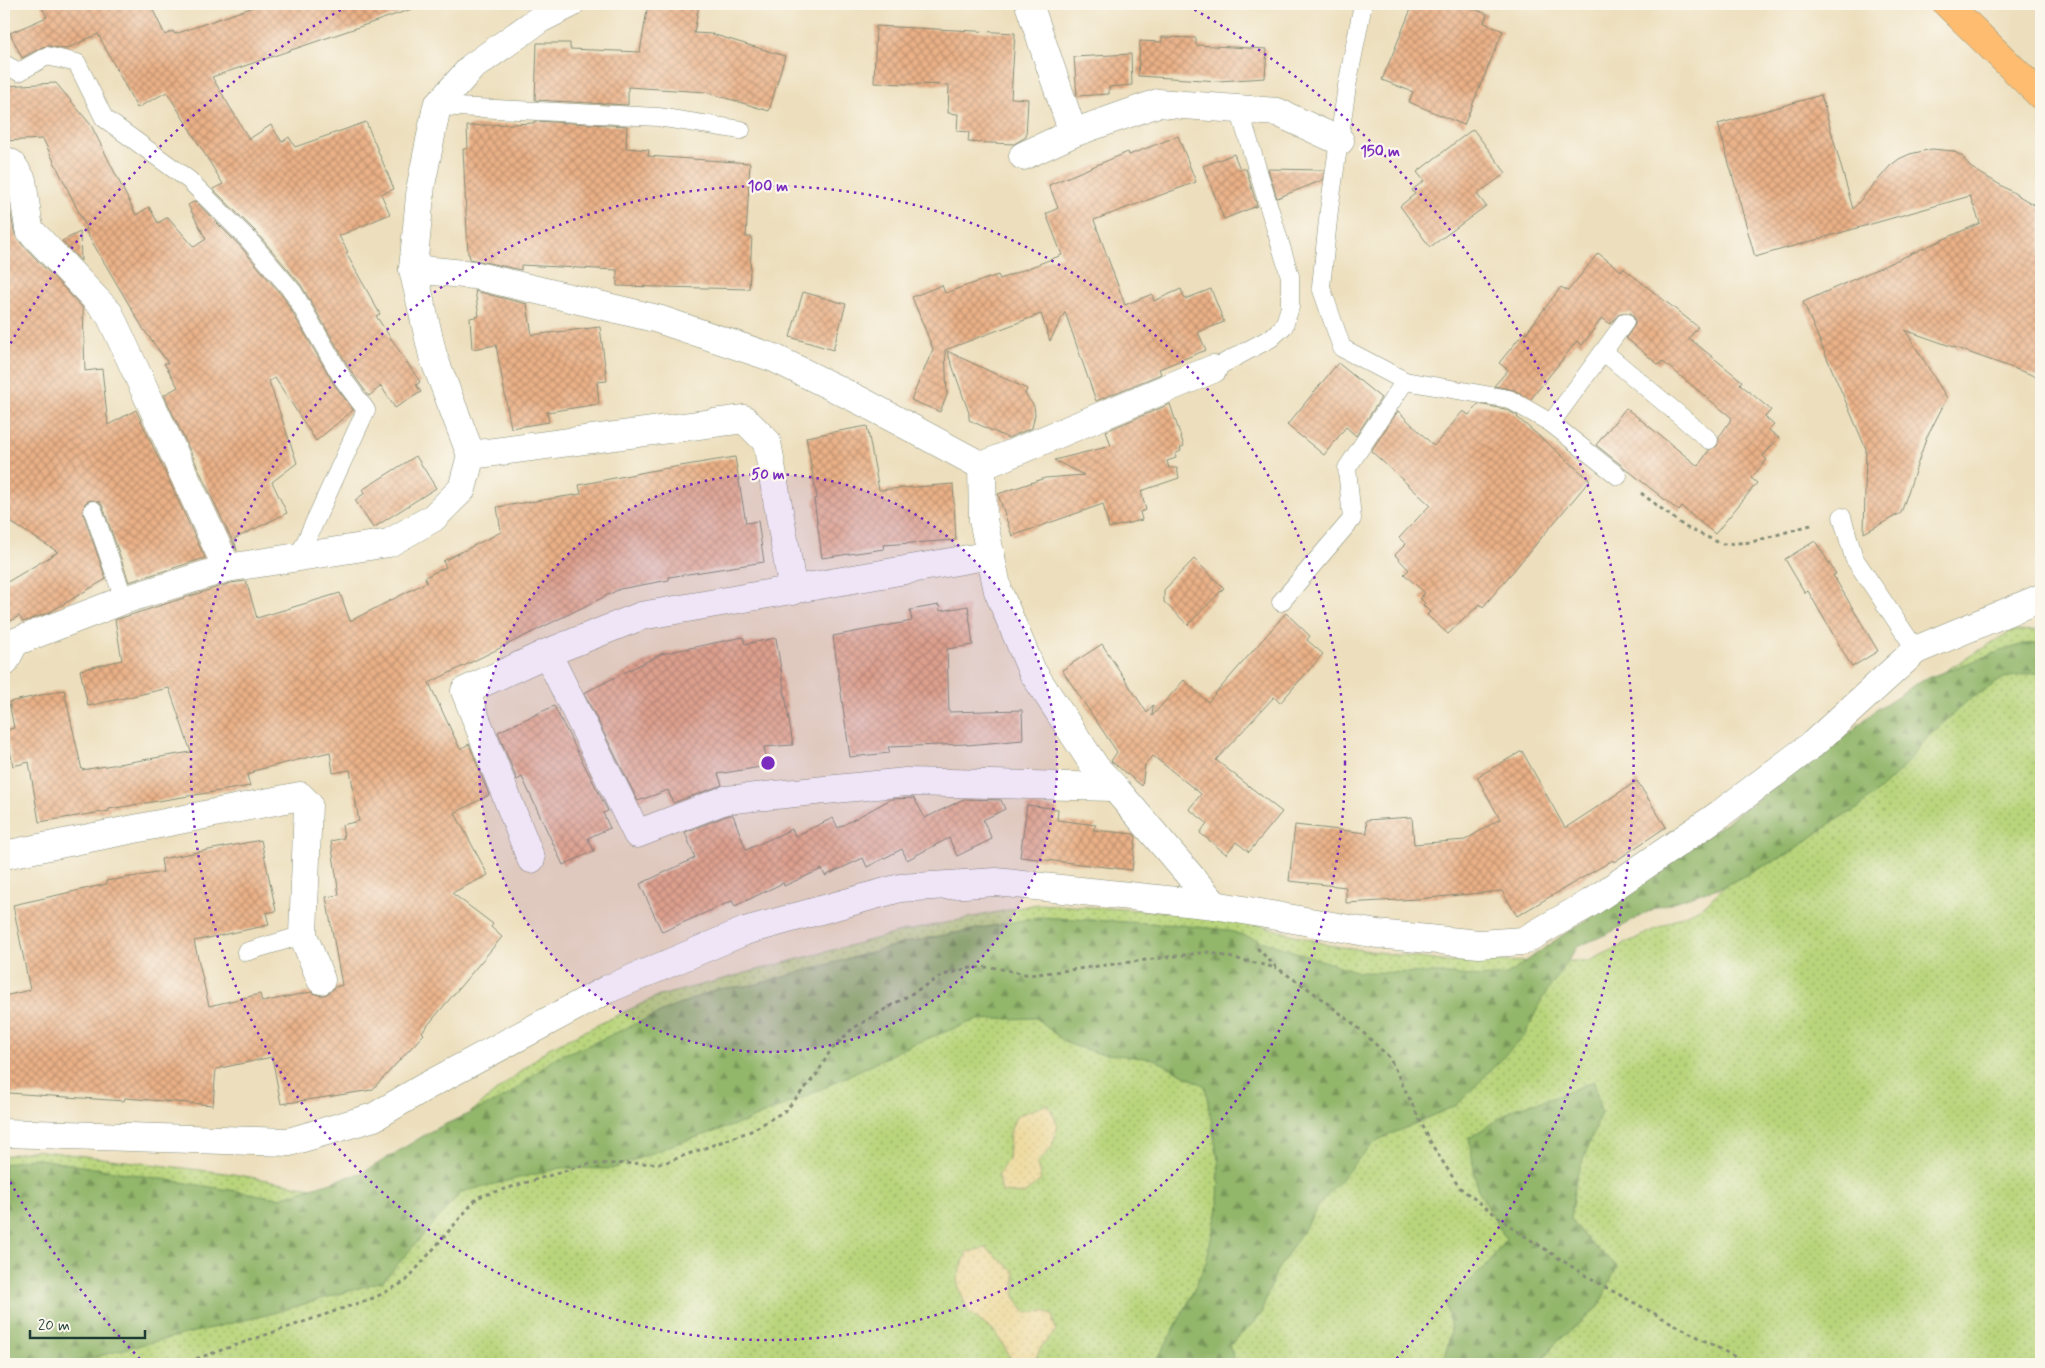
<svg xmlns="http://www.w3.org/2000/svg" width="2045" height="1368" font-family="Mynerve,sans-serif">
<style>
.grass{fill:url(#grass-dots);stroke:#6c8958}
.forest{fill:url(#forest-firs);stroke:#587a50}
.sand{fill:url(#sand-dots);stroke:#868c69}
.building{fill:url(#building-cross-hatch)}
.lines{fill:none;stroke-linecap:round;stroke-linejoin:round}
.lane-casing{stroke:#868e78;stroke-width:19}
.street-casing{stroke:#868e78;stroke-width:29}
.primary-casing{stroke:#868e78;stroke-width:29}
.path{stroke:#868e78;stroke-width:3;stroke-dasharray:4 4;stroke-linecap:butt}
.lane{stroke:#fff;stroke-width:18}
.street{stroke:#fff;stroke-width:28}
.primary{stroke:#febc70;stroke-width:28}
.ring{fill:none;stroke:#7b2cbf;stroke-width:2.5;stroke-dasharray:2.5 5}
.centre{fill:#7b2cbf;stroke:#fbf7ec;stroke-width:2.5}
.ring-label{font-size:15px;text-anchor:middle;font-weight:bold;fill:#7b2cbf;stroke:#fbf7ec;stroke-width:4.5;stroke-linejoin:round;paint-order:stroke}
</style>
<defs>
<pattern id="grass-dots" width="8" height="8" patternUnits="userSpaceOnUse" patternTransform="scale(1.25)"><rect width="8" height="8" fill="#b9d57b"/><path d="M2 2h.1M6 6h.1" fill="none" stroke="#96ae66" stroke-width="1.8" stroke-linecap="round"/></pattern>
<pattern id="forest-firs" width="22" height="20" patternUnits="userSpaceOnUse" patternTransform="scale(1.25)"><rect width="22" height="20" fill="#92b66b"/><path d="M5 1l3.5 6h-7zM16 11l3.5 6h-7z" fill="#779559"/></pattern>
<pattern id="sand-dots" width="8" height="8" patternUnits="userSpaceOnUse" patternTransform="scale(1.25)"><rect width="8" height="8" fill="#eeda9e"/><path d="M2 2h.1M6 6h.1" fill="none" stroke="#ccbc89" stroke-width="1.8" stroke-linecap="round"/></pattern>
<pattern id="building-cross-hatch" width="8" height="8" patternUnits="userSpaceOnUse" patternTransform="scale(1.25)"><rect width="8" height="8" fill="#ebb187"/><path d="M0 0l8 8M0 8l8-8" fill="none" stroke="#be916f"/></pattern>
</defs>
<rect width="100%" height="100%" fill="#fbf7ec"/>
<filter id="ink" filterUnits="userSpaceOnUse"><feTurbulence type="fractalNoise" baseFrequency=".02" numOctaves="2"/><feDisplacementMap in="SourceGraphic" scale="10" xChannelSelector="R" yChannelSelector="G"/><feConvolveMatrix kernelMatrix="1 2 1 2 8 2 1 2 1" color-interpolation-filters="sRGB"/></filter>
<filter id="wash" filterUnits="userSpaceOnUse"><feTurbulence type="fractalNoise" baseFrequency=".0096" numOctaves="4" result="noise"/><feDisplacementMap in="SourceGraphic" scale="20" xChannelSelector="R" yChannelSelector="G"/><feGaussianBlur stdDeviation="1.12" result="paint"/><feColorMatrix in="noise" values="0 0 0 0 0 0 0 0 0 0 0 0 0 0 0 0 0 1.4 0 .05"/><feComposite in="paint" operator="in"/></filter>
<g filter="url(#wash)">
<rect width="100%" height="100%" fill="#eddfbd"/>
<path class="grass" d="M2041 630V1364H4V1156L35 1150 233 1174 323 1190 413 1160 549 1048 656 997 897 933 1037 904 1226 915 1328 945 1448 962 1589 961 1705 905 1947 670 2011 631Z"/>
<g class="forest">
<path d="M2041 643V672L2004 678 1966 702 1928 737 1900 771 1859 808 1835 820 1790 853 1724 886 1657 907 1609 933 1577 947 1542 999 1525 1035 1457 1105 1378 1140 1355 1163 1322 1201 1276 1272 1260 1316 1229 1346 1237 1364H1155L1188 1303 1206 1262 1218 1208 1219 1164 1205 1086 1154 1059 1097 1053 1066 1043 1036 1018 976 1020 911 1045 811 1094 745 1122 675 1144 612 1169 561 1168 461 1192 383 1281 270 1314 132 1347 71 1364H4V1164L33 1158 279 1198 364 1172 433 1130 507 1096 556 1057 591 1044 673 1007 717 989 754 985 908 942 1039 917 1180 925 1227 930 1358 972 1439 973 1478 977 1507 975 1560 937 1619 899 1846 736 1876 710 1922 680 2001 651 2024 644Z"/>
<path d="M1594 1081 1601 1113 1576 1178 1570 1220 1590 1243 1617 1266 1599 1307 1557 1342 1538 1364H1444L1451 1330 1446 1303 1486 1266 1506 1239 1477 1188 1469 1138 1517 1107 1550 1099Z"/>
</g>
<g class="sand">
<path d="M1048 1104 1058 1125 1052 1147 1037 1164 1041 1180 1024 1194 1002 1192 998 1175 1008 1159 1010 1132 1016 1116Z"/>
<path d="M986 1248 1015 1272V1298L1026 1313 1044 1311 1052 1315 1056 1331 1041 1347 1033 1364H1014L996 1333 969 1313 959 1289 957 1279 967 1252Z"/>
</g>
<g id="blocks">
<g class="building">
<path d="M40 4H162L152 8 165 35 173 31 175 34 262 4H411L412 9 212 77 249 139 271 125 282 142 289 137 295 147 366 122 394 189 381 194 390 214 339 236 348 252 346 253 380 314 376 316 420 382 416 385 421 392 395 408 381 386 369 396 352 373 301 285 256 232 213 189 223 184 167 92 137 108 98 34 66 49 49 46 42 47 22 58 10 33 47 17Z"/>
<path d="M648 4H699L694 33 712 34 785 56 769 111 706 92 628 87V105L535 100 537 43H570V49L640 52Z"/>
<path d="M1413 4H1461L1487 14 1484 23 1503 31 1464 125 1409 102 1413 92 1382 80Z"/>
<path d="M876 26 1015 33 1011 98 1028 99 1026 137 1014 144 968 142 969 132 957 131 958 114 948 113 949 85 874 83Z"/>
<path d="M1162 37 1196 38V45L1267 49 1265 78 1219 81 1138 76 1140 41 1162 42Z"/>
<path d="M1131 54 1132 85 1109 87V94L1077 96 1074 57Z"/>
<path d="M56 83 91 125 136 215 149 207 158 223 168 217 194 247 206 239 188 205 195 201 240 246 284 298 334 384 353 410 316 441 275 378 269 381 297 463 272 482 287 513 234 539 237 551 164 395 178 387 164 363H168L144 330 85 230 87 229 43 139 4 141V86Z"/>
<path d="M1821 95 1853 209 1890 166 1899 159 1910 154 1932 149 1953 151 1962 156 1970 167 2041 209V378L1905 330 1947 398 1926 439 1901 513 1864 533 1866 449 1803 302 1980 223 1970 196 1755 257 1718 124Z"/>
<path d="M534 121 627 126 626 148 649 150 648 156 750 163 746 237H752L749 289 617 286V270L521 265V270L470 259 469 254H468L463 149H468L467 126 534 123Z"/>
<path d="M1473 129 1506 173 1477 194 1486 206 1430 247 1400 206 1415 194 1412 190 1424 181 1417 172Z"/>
<path d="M1178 136 1196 182 1094 220 1125 305 1152 294 1154 301 1181 289 1185 299 1211 289 1224 322 1198 332 1206 350 1159 369 1161 374 1096 401 1065 312 1050 341 1041 314 945 350 947 395 940 412 911 400 933 349 912 297 942 285 945 293 998 275 1000 279 1062 255 1046 214 1058 208 1049 185 1128 152 1129 155Z"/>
<path d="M1234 154 1240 169H1246L1257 206 1224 219 1203 166Z"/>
<path d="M1268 169 1324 170 1323 180 1277 198Z"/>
<path d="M4 197 10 209 14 231 17 239 83 308 85 371 102 369 108 425 136 410 205 558 129 582 103 507 100 502 90 500 85 503 83 513 106 579 50 612 23 622 19 616 4 625V584L58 552 4 518Z"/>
<path d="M80 232 81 261 62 241Z"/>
<path d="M1598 253 1621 271 1623 268 1698 327 1689 338 1742 381 1740 384 1771 410 1765 417 1774 425 1769 430 1779 438 1763 456 1767 460 1751 478 1757 483 1715 534 1682 507 1679 511 1596 445 1626 408 1698 466 1709 450 1717 446 1719 437 1732 418 1662 361 1659 365 1626 338 1635 324 1634 317 1631 313H1620L1610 324 1602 318 1582 345 1577 341 1531 399 1514 390 1494 386 1508 370 1499 363 1524 332 1526 333 1561 287 1568 291Z"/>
<path d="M475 291 527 304 532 335 600 327 607 381 597 382 599 404 547 412 549 422 511 428 496 345 472 349 470 318 479 316Z"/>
<path d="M803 292 846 304 833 350 790 337Z"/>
<path d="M947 351 1027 389 1025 394 1034 406 1035 414 1032 428 1008 438 969 420V413Z"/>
<path d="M1338 363 1381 398 1356 436 1346 427 1324 455 1287 425Z"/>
<path d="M1170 404 1184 446 1180 448 1181 451 1175 454 1176 458 1167 461 1169 468H1177L1179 478 1141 491 1146 510 1140 512 1142 520 1109 528 1103 504 1012 536 998 494 1045 478 1084 475 1054 460 1111 446 1106 431Z"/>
<path d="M1478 404 1505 409 1518 416 1517 417 1590 480 1483 607 1480 604 1448 634 1427 615 1430 612 1423 605 1425 603 1420 598 1425 593 1404 574 1409 570 1395 555 1406 544 1399 538 1430 505 1371 451 1398 411 1434 446 1463 411 1469 415Z"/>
<path d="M867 426 879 490 953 484 956 540 883 545 884 549 822 558 814 499 817 498 806 437Z"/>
<path d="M416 456 436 488 373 528 355 500 365 493 362 490Z"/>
<path d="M735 457 746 523 758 521 764 562 669 577V580L620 589 429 683 460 749 469 744 489 795 455 813 488 875 452 893 493 924 491 927 502 937 422 1032 424 1034 372 1090 281 1104 272 1057 216 1069 213 1105 125 1098 124 1101 9 1093 4 1077V996L30 990 13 905 107 884 106 881 163 872 161 859 261 840 276 911 266 913 269 925 194 941 209 1006 260 994 262 1002 311 992 318 995H326L335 987 342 985 326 897 339 895 331 841 344 838 342 825 359 821 350 770 333 773 330 752 253 771 254 773 247 775 250 786 109 809V811L39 822 29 762 13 766 6 730 14 728 9 702 64 690 82 770 191 752 169 688 88 706 80 670 122 660 115 620 231 583 246 581 257 618 340 593 350 621 427 582 425 577 446 567 443 561 501 532 497 507 581 494 579 485 650 471Z"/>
<path d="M1815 541 1836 574 1833 575 1878 651 1852 667 1808 591 1805 593 1785 559Z"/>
<path d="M1194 559 1224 588 1188 625 1164 602V590Z"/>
<path d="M939 605 940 611 968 606 973 645 947 649 949 712 1022 710 1023 740 967 745V744L888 747 890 753 850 757 833 636 912 621 910 610Z"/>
<path d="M1286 613 1310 636 1307 640 1323 654 1280 703 1274 697 1216 760 1282 812 1249 852 1236 842 1226 854 1200 833 1207 823 1189 809 1201 794 1153 756 1145 765 1142 786 1111 761 1117 752 1062 670 1102 644 1147 713 1153 705 1152 716 1184 680 1208 702Z"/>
<path d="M743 637 745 644 776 638 793 745 764 747 767 766 718 774 722 785 673 803 668 790 638 801 584 693 661 654Z"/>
<path d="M554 706 608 811 603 813 610 828 588 838 594 851 563 865 522 777 517 780 498 732Z"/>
<path d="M1522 751 1565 828 1637 781 1666 827 1614 862 1613 860 1517 916 1502 891 1417 899 1346 903V887L1289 881 1295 825 1367 833 1366 820 1412 817 1414 844 1465 840 1500 819 1477 777Z"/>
<path d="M914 798 925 818 964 799 1001 800 1005 809 983 820 992 839 957 856 949 838 907 860 902 849 867 867 863 858 825 876 822 869 784 886 783 883 735 906 732 901 662 932 640 884 695 858 685 832 729 815H733L746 850 792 829 795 836 833 818 838 828 891 799Z"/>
<path d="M1027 805 1058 809 1057 820 1096 825 1093 830 1134 834 1136 837 1132 870 1020 857Z"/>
</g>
</g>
</g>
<g filter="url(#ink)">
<use href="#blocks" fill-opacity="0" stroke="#868e78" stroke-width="1"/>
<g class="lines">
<defs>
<g id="lane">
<path d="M1363 4 1347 86 1329 210 1321 287 1342 348 1405 381 1509 399 1551 423 1618 476"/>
<path d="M4 64 19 72 47 56 77 63 104 118 189 180 248 239 293 292 343 379 366 410 299 556"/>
<path d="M437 106 658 117 741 130"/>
<path d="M1604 352 1709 440"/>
<path d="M1213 369 1271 338 1284 326 1290 307V276L1239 109"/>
<path d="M1551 423 1625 322"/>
<path d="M93 510 124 600"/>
<path d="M1842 517 1854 558 1916 650"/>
<path d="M1281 602 1352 519 1347 468 1405 381"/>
<path d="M246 952 303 935"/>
</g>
<g id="street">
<path d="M1029 4 1073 133"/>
<path d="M1023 156 1073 133 1158 103 1277 112 1340 141"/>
<path d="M4 160 12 164 22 180 29 229 109 313 227 568"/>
<path d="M413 269 421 185 437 106 472 67 540 19 570 4"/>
<path d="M471 455 433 356 413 269 474 275 658 319 774 358 863 402 982 466 1213 369"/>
<path d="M982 466 983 520 998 591 1032 671 1096 768 1114 787 1215 905"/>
<path d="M547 653 637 834 725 800 906 782 1114 787"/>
<path d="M4 663 15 642 124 600 227 568 389 543 433 518 462 489 471 455 744 419 767 442 793 591"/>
<path d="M4 855 300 796 308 804 303 935 321 980"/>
<path d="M531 859 465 691 547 653 641 616 991 555"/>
<path d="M4 1133 289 1142 374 1117 423 1088 608 989 745 931 900 888 996 882 1215 905 1377 934 1479 944 1523 941 1590 903 1720 814 1813 744 1916 650 2041 598"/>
</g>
<path id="primary" d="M1947 4 2041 96"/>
</defs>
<use href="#lane" class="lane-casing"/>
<use href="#street" class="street-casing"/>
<use href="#primary" class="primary-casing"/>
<g class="path">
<path d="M1641 493 1685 527 1722 544 1752 542 1814 524"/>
<path d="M1257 948 1277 968 1310 990 1354 1024 1389 1057 1432 1145 1459 1187 1514 1229 1594 1281 1748 1364"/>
<path d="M181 1364 376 1297 406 1281 478 1197 588 1164 664 1163 751 1131 786 1110 817 1074 830 1051 852 1029 943 975 970 968 991 967 1030 975 1207 952 1277 968"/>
</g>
<use href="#lane" class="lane"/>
<use href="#street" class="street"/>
<use href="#primary" class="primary"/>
</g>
</g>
<circle cx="768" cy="763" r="289" fill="#7b2cbf" fill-opacity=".12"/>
<g class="ring">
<circle cx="768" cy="763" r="289"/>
<circle cx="768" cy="763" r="577"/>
<path d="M140 1359A866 866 0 0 1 7 1176M7 350A866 866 0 0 1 348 6M1188 6A866 866 0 0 1 1396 1359"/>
</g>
<circle cx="768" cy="763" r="8" class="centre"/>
<g class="ring-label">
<text x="1380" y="156">150 m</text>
<text x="768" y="191">100 m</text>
<text x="768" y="479">50 m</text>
</g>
<rect width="2045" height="1368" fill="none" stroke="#fbf7ec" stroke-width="20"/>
<path d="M30 1330v8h115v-8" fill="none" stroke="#1f3d34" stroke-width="2.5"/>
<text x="38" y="1330" font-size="15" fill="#1f3d34" stroke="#fbf7ec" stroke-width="4" paint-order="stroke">20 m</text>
</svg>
